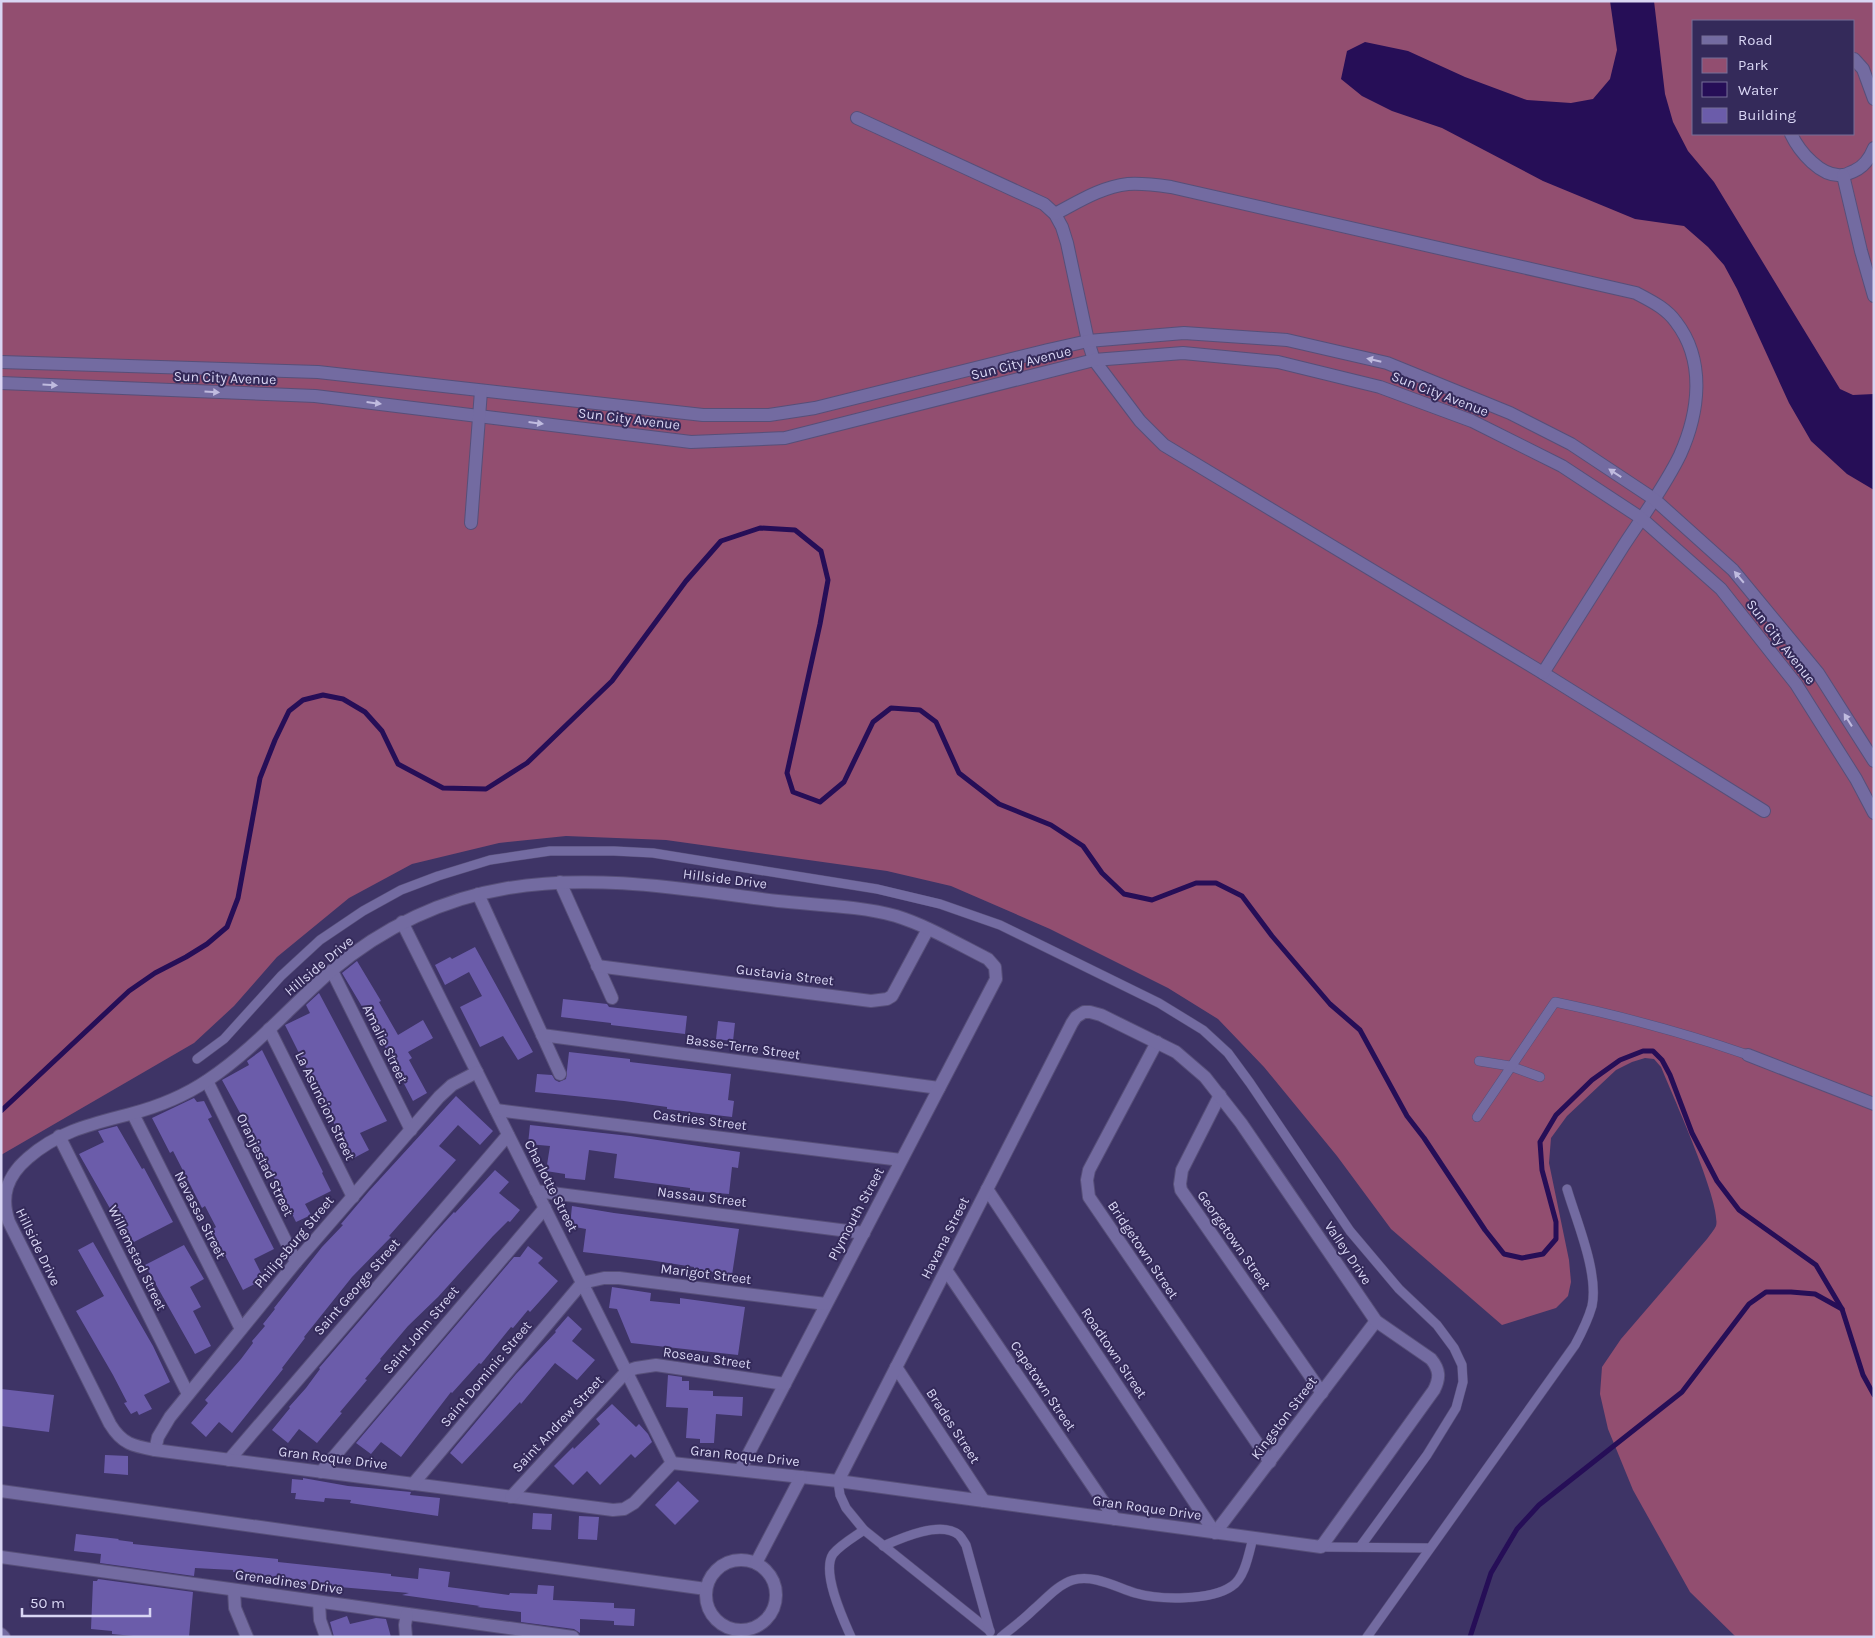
<svg xmlns="http://www.w3.org/2000/svg" width="1875" height="1638" font-family="Karla,sans-serif">
<style>
.green{fill:#924e70;fill-rule:evenodd}
.water{fill:#260e57}
.lines{fill:none;stroke-linecap:round;stroke-linejoin:round}
.stream{stroke:#260e57;stroke-width:5}
.building{fill:#6b5caa}
.service-casing{stroke:#574f79;stroke-width:10}
.minor-casing{stroke:#574f79;stroke-width:14}
.service{stroke:#736ba1;stroke-width:9}
.minor{stroke:#736ba1;stroke-width:12}
.oneway{fill:#c0bbdf}
.labels{text-anchor:middle;dominant-baseline:central;stroke-width:4;stroke-linejoin:round;paint-order:stroke}
.street-label{font-size:14px;fill:#d9d6f4;stroke:#342a5a}
</style>
<rect width="100%" height="100%" fill="#3e3466"/>
<path class="green" d="M1 1H1874V1637H1736L1690 1592 1633 1490 1608 1429 1600 1394 1602 1367 1621 1339 1707 1239C1710 1235 1714 1230 1716 1226 1722 1204 1672 1094 1661 1067L1654 1059 1645 1058 1632 1062 1616 1070 1567 1116 1551 1138 1549 1163 1569 1260 1571 1282 1568 1296 1556 1308 1502 1325 1391 1229 1337 1156 1264 1067 1218 1019 1168 988 1050 929 951 886 887 871 666 840 566 836 499 843 412 864 349 898 277 957 234 1006 194 1043 1 1155ZM1694 21H1854V134H1694Z"/>
<path class="water" d="M1610 1H1654L1665 94 1673 122 1688 151 1714 182 1840 389 1853 395 1874 394V490L1847 474 1811 441 1789 403 1737 289 1724 265 1708 247 1684 226 1635 219 1543 181 1442 128 1392 111 1362 96 1341 79 1347 51 1365 42 1408 51 1465 77 1527 100 1571 103 1593 99 1610 79 1617 50Z"/>
<g class="lines">
<g class="stream">
<path d="M1 1111 129 991 155 973 186 957 207 944 227 927 238 898 260 778 275 740 289 711 303 700 323 695 343 699 365 712 382 731 398 764 443 788 486 789 527 763 612 681 686 581 721 541 760 528 795 530 821 551 828 580 820 624 787 773 793 792 820 802 844 782 873 722 891 708 920 710 936 722 959 773 999 804 1051 825 1083 846 1102 873 1124 894 1152 900 1196 883H1216L1242 896 1272 936 1330 1004 1360 1030 1407 1116 1424 1138 1485 1230 1504 1254 1522 1258 1543 1254 1556 1239V1222L1542 1170 1540 1142 1556 1115 1592 1080 1620 1060 1643 1051H1653L1662 1060 1670 1075 1692 1133 1717 1181 1739 1210 1816 1265 1842 1309 1863 1375 1874 1395"/>
<path d="M1470 1637 1491 1573 1517 1529 1539 1505 1682 1392 1749 1304 1766 1292H1791L1815 1294 1842 1309"/>
</g>
</g>
<g class="building">
<path d="M475 947 533 1052 518 1060 503 1036 480 1047 460 1007 482 996 469 972 445 985 435 965 450 957 452 959Z"/>
<path d="M357 961 381 1001 379 1002 398 1035 423 1020 433 1038 408 1052 412 1058 409 1060 427 1093 413 1101 376 1030 342 973Z"/>
<path d="M319 993 387 1121 360 1133 369 1150 352 1159 285 1025 310 1013 306 1005Z"/>
<path d="M563 999 607 1004 609 1007 687 1016 685 1034 611 1025V1023L561 1017Z"/>
<path d="M718 1021 735 1023 733 1041 716 1039Z"/>
<path d="M262 1050 323 1172 322 1173 331 1191 305 1204 311 1215 296 1222 264 1157 222 1080 249 1065 247 1061Z"/>
<path d="M569 1052 630 1059V1062L731 1074 728 1100 734 1101 732 1117 667 1109V1107L624 1101 535 1092 537 1074 552 1075 555 1080 559 1082 566 1079Z"/>
<path d="M456 1096 493 1131 480 1145 458 1125 439 1146 456 1160 389 1236 391 1237 352 1277 304 1337 305 1338 282 1368 283 1369 232 1433 219 1422 206 1437 191 1423 208 1403 205 1400 241 1359 253 1343 252 1341 265 1326 263 1324 275 1309 274 1308 322 1247 343 1225 341 1224 369 1191Z"/>
<path d="M194 1098 197 1102 204 1101 212 1117 208 1119 274 1249 254 1259 264 1279 243 1290 212 1230 216 1227 205 1206 202 1208 173 1151 170 1153 152 1118Z"/>
<path d="M530 1125 630 1136 740 1152 738 1168 732 1167 729 1194 705 1192 690 1190V1188L614 1178 617 1154 589 1150 585 1180 565 1178V1174L546 1171 550 1146 528 1144Z"/>
<path d="M117 1126 142 1169 144 1168 173 1222 132 1243 122 1225 120 1226 79 1154 104 1142 98 1131Z"/>
<path d="M495 1170 509 1182 499 1193 520 1210 510 1222 508 1221 493 1236 438 1297 408 1326 380 1359 381 1360 365 1379 367 1380 340 1412 342 1413 317 1443 299 1429 288 1443 272 1430 290 1408 289 1407 306 1388 320 1369 319 1368 433 1235 454 1212 455 1213Z"/>
<path d="M572 1206 614 1213 739 1229 732 1275 694 1269V1267L649 1260 583 1252 586 1229 570 1226Z"/>
<path d="M93 1242 153 1346 170 1382 144 1395 152 1409 139 1415 137 1411 131 1414 124 1403 127 1402 113 1375 76 1311 104 1296 78 1250Z"/>
<path d="M184 1245 204 1279 190 1287 201 1307 193 1311 211 1346 195 1354 145 1265Z"/>
<path d="M528 1246 543 1258 538 1263 558 1281 530 1312 528 1310 513 1328 511 1327 481 1364 479 1363 452 1393 451 1392 401 1457 381 1442 371 1454 356 1443 514 1257H520Z"/>
<path d="M612 1287 651 1293 650 1301 680 1304V1298L745 1307 738 1355 631 1343 617 1309 609 1308Z"/>
<path d="M568 1316 582 1329 572 1341 595 1360 577 1380 555 1363 521 1404 520 1402 462 1464 450 1453 516 1374 556 1332 555 1331Z"/>
<path d="M668 1375 682 1377V1381H689V1390L713 1391V1396L743 1397 742 1416 716 1414 714 1443H700V1439L686 1438 688 1408 666 1407Z"/>
<path d="M1 1389 54 1395 49 1432 1 1426Z"/>
<path d="M612 1404 636 1427 639 1424 648 1434 652 1442 635 1458 631 1454 600 1485 587 1471 573 1485 554 1466 573 1447 574 1449 600 1424 596 1419Z"/>
<path d="M105 1455 128 1456V1475L104 1473Z"/>
<path d="M303 1478 348 1486 411 1492 410 1495 440 1498 438 1516 350 1503 351 1500 325 1498 324 1502 295 1499 296 1493H291L292 1479 303 1480Z"/>
<path d="M678 1481 699 1501 675 1525 655 1505Z"/>
<path d="M533 1513 552 1514 551 1530 532 1529Z"/>
<path d="M579 1516 599 1517 597 1540 578 1539Z"/>
<path d="M76 1534 119 1539 118 1540 133 1542V1544L278 1559V1562L391 1574V1576L418 1579 419 1568 450 1572 448 1587 509 1595 510 1593 537 1594 538 1585 554 1586 553 1600 614 1603V1608L635 1609 634 1626 614 1625V1621L580 1619V1633L574 1629 521 1622V1612L477 1607 480 1606 402 1595 409 1593 293 1583 294 1579 233 1572V1570L195 1568 194 1576 100 1563 101 1554 74 1551Z"/>
<path d="M98 1579 193 1592 189 1637H144L112 1634V1631L91 1629 93 1581H97Z"/>
<path d="M347 1616 350 1624 376 1618 386 1619 391 1637H334L330 1622Z"/>
</g>
<g class="lines">
<defs>
<g id="service">
<path d="M197 1059 224 1039 281 976 320 940 363 911 401 890 438 876 490 860 550 851H614L653 853 877 889 940 904 1000 925 1159 1003 1203 1030 1228 1053 1250 1083 1350 1231 1399 1289 1437 1325 1454 1348 1462 1365 1463 1382 1456 1408 1427 1455 1360 1547"/>
<path d="M1479 1061 1510 1066 1540 1077"/>
<path d="M1477 1117 1555 1002C1621 1016 1685 1033 1748 1055"/>
<path d="M838 1481 840 1495 846 1508 864 1530 990 1631"/>
<path d="M883 1546C901 1538 941 1520 959 1535 962 1538 964 1542 966 1545L990 1632"/>
<path d="M1321 1547 1429 1548"/>
<path d="M851 1637C843 1619 821 1572 833 1554 840 1545 854 1537 864 1530"/>
<path d="M1001 1637C1012 1628 1023 1620 1033 1610 1045 1600 1057 1585 1073 1580 1093 1574 1116 1587 1135 1593 1159 1600 1211 1601 1232 1586 1245 1578 1249 1552 1253 1538"/>
<path d="M1367 1637 1575 1345C1582 1332 1588 1320 1592 1306 1599 1273 1576 1220 1567 1189"/>
</g>
<g id="minor">
<path d="M1854 59 1863 69 1874 99"/>
<path d="M857 118 1044 204 1055 214 1062 227 1067 243 1088 341 1094 360 1140 421 1164 445 1543 673 1764 811"/>
<path d="M1791 134C1799 151 1821 178 1843 175 1846 175 1851 172 1854 171 1863 167 1870 158 1874 148"/>
<path d="M1843 175 1861 251 1874 296"/>
<path d="M1055 214C1078 202 1101 187 1128 184 1142 183 1157 185 1171 187L1636 293C1651 301 1666 308 1676 322 1706 361 1699 413 1680 455 1665 486 1643 516 1624 545 1597 587 1570 630 1543 673"/>
<path d="M1 362 318 372 703 415H769L815 408 1048 350 1088 341 1184 333 1287 340 1387 363 1510 413 1571 444 1654 499 1733 570 1818 673 1874 761"/>
<path d="M1 383 315 396 691 442 785 438 1094 360 1183 353 1278 362 1380 387 1472 421 1562 466 1641 518 1721 589 1796 684 1856 779 1874 813"/>
<path d="M471 523 481 391"/>
<path d="M560 882 612 998"/>
<path d="M478 894 560 1074"/>
<path d="M402 922 672 1463"/>
<path d="M597 966 871 1001 887 999 892 996 928 929"/>
<path d="M332 971 411 1130"/>
<path d="M269 1029 353 1197"/>
<path d="M542 1035 939 1088"/>
<path d="M1157 1042 1089 1170 1087 1180 1089 1197 1270 1462"/>
<path d="M1748 1055 1874 1104"/>
<path d="M207 1081 296 1262"/>
<path d="M1220 1095 1182 1170 1180 1184 1181 1190 1322 1393"/>
<path d="M496 1110 901 1160"/>
<path d="M133 1114 241 1329"/>
<path d="M59 1136 188 1394"/>
<path d="M987 1189 1215 1533 1376 1321"/>
<path d="M536 1191 864 1233"/>
<path d="M946 1270 1115 1519"/>
<path d="M896 1367 984 1501"/>
<path d="M155 1450 158 1437 170 1417 296 1262 439 1097 452 1085 477 1072"/>
<path d="M229 1460 508 1135"/>
<path d="M672 1463 634 1503 624 1509 613 1510 155 1450C133 1446 122 1444 110 1424L9 1222C0 1196 7 1176 28 1158 59 1131 92 1124 130 1114 157 1107 186 1095 208 1080 253 1050 290 1007 331 971 382 928 442 899 508 888 597 873 689 890 778 901 814 905 861 906 896 916 928 926 958 944 988 959L995 967 996 979 740 1470"/>
<path d="M672 1463 838 1481 1321 1547 1434 1390C1440 1378 1440 1370 1431 1359L1376 1321 1241 1123 1205 1077 1176 1052 1101 1015 1090 1012H1084L1076 1017 1072 1023 838 1481"/>
<path d="M321 1472 545 1208"/>
<path d="M413 1484 582 1283 604 1278H619L826 1304"/>
<path d="M1 1491 706 1589"/>
<path d="M511 1497 627 1371 636 1368 656 1365 785 1384"/>
<path d="M1 1557 573 1637"/>
<circle cx="741" cy="1595" r="35"/>
<path d="M756 1563 801 1477"/>
<path d="M234 1590 235 1608 247 1637"/>
<path d="M319 1602 320 1620 326 1637"/>
<path d="M1 1634 4 1637"/>
<path d="M406 1637 405 1625 407 1614"/>
</g>
</defs>
<use href="#service" class="service-casing"/>
<use href="#minor" class="minor-casing"/>
<use href="#service" class="service"/>
<use href="#minor" class="minor"/>
</g>
<defs><path id="oneway-solid" d="M-6-.8H1V-3.2L6.5 0L1 3.2V.8H-6Z" transform="scale(1.25)"/></defs>
<g class="oneway">
<use href="#oneway-solid" transform="translate(1374 360) rotate(-167)"/>
<use href="#oneway-solid" transform="translate(50 385) rotate(3)"/>
<use href="#oneway-solid" transform="translate(212 392) rotate(3)"/>
<use href="#oneway-solid" transform="translate(374 403) rotate(7)"/>
<use href="#oneway-solid" transform="translate(536 423) rotate(7)"/>
<use href="#oneway-solid" transform="translate(1615 473) rotate(-147)"/>
<use href="#oneway-solid" transform="translate(1739 577) rotate(-130)"/>
<use href="#oneway-solid" transform="translate(1848 720) rotate(-122)"/>
</g>
<g class="labels">
<g class="street-label">
<text transform="translate(1021 363) rotate(-14)">Sun City Avenue</text>
<text transform="translate(225 378) rotate(2)">Sun City Avenue</text>
<text transform="translate(1440 394) rotate(21)">Sun City Avenue</text>
<text transform="translate(629 419) rotate(7)">Sun City Avenue</text>
<text transform="translate(1781 642) rotate(52)">Sun City Avenue</text>
<text transform="translate(725 879) rotate(7)">Hillside Drive</text>
<text transform="translate(319 966) rotate(-40)">Hillside Drive</text>
<text transform="translate(785 975) rotate(7)">Gustavia Street</text>
<text transform="translate(385 1044) rotate(64)">Amalie Street</text>
<text transform="translate(743 1047) rotate(8)">Basse-Terre Street</text>
<text transform="translate(325 1106) rotate(64)">La Asuncion Street</text>
<text transform="translate(700 1120) rotate(7)">Castries Street</text>
<text transform="translate(265 1165) rotate(64)">Oranjestad Street</text>
<text transform="translate(551 1186) rotate(63)">Charlotte Street</text>
<text transform="translate(702 1197) rotate(7)">Nassau Street</text>
<text transform="translate(856 1214) rotate(-62)">Plymouth Street</text>
<text transform="translate(200 1215) rotate(63)">Navassa Street</text>
<text transform="translate(945 1238) rotate(-63)">Havana Street</text>
<text transform="translate(1234 1240) rotate(55)">Georgetown Street</text>
<text transform="translate(294 1242) rotate(-50)">Philipsburg Street</text>
<text transform="translate(38 1247) rotate(64)">Hillside Drive</text>
<text transform="translate(1143 1250) rotate(56)">Bridgetown Street</text>
<text transform="translate(1348 1253) rotate(56)">Valley Drive</text>
<text transform="translate(137 1258) rotate(64)">Willemstad Street</text>
<text transform="translate(706 1274) rotate(7)">Marigot Street</text>
<text transform="translate(357 1287) rotate(-49)">Saint George Street</text>
<text transform="translate(421 1330) rotate(-50)">Saint John Street</text>
<text transform="translate(1114 1353) rotate(56)">Roadtown Street</text>
<text transform="translate(707 1358) rotate(8)">Roseau Street</text>
<text transform="translate(486 1374) rotate(-50)">Saint Dominic Street</text>
<text transform="translate(1043 1386) rotate(56)">Capetown Street</text>
<text transform="translate(1284 1418) rotate(-53)">Kingston Street</text>
<text transform="translate(558 1424) rotate(-47)">Saint Andrew Street</text>
<text transform="translate(953 1426) rotate(57)">Brades Street</text>
<text transform="translate(745 1456) rotate(6)">Gran Roque Drive</text>
<text transform="translate(333 1458) rotate(7)">Gran Roque Drive</text>
<text transform="translate(1147 1508) rotate(8)">Gran Roque Drive</text>
<text transform="translate(289 1582) rotate(8)">Grenadines Drive</text>
</g>
</g>
<rect width="1875" height="1638" fill="none" stroke="#d9d6f4" stroke-width="5"/>
<rect x="1692" y="20" width="162" height="115" fill="#342a5a" stroke="#766f98"/>
<rect x="1702" y="36" width="25" height="8" fill="#736ba1" stroke="#766f98"/>
<text x="1738" y="45" font-size="15" fill="#d9d6f4">Road</text>
<rect x="1702" y="58" width="25" height="15" fill="#924e70" stroke="#766f98"/>
<text x="1738" y="70" font-size="15" fill="#d9d6f4">Park</text>
<rect x="1702" y="82" width="25" height="15" fill="#260e57" stroke="#766f98"/>
<text x="1738" y="95" font-size="15" fill="#d9d6f4">Water</text>
<rect x="1702" y="108" width="25" height="15" fill="#6b5caa" stroke="#766f98"/>
<text x="1738" y="120" font-size="15" fill="#d9d6f4">Building</text>
<path d="M22 1608v8h128v-8" fill="none" stroke="#d9d6f4" stroke-width="2.5"/>
<text x="30" y="1608" font-size="15" fill="#d9d6f4" stroke="#342a5a" stroke-width="4" paint-order="stroke">50 m</text>
</svg>
